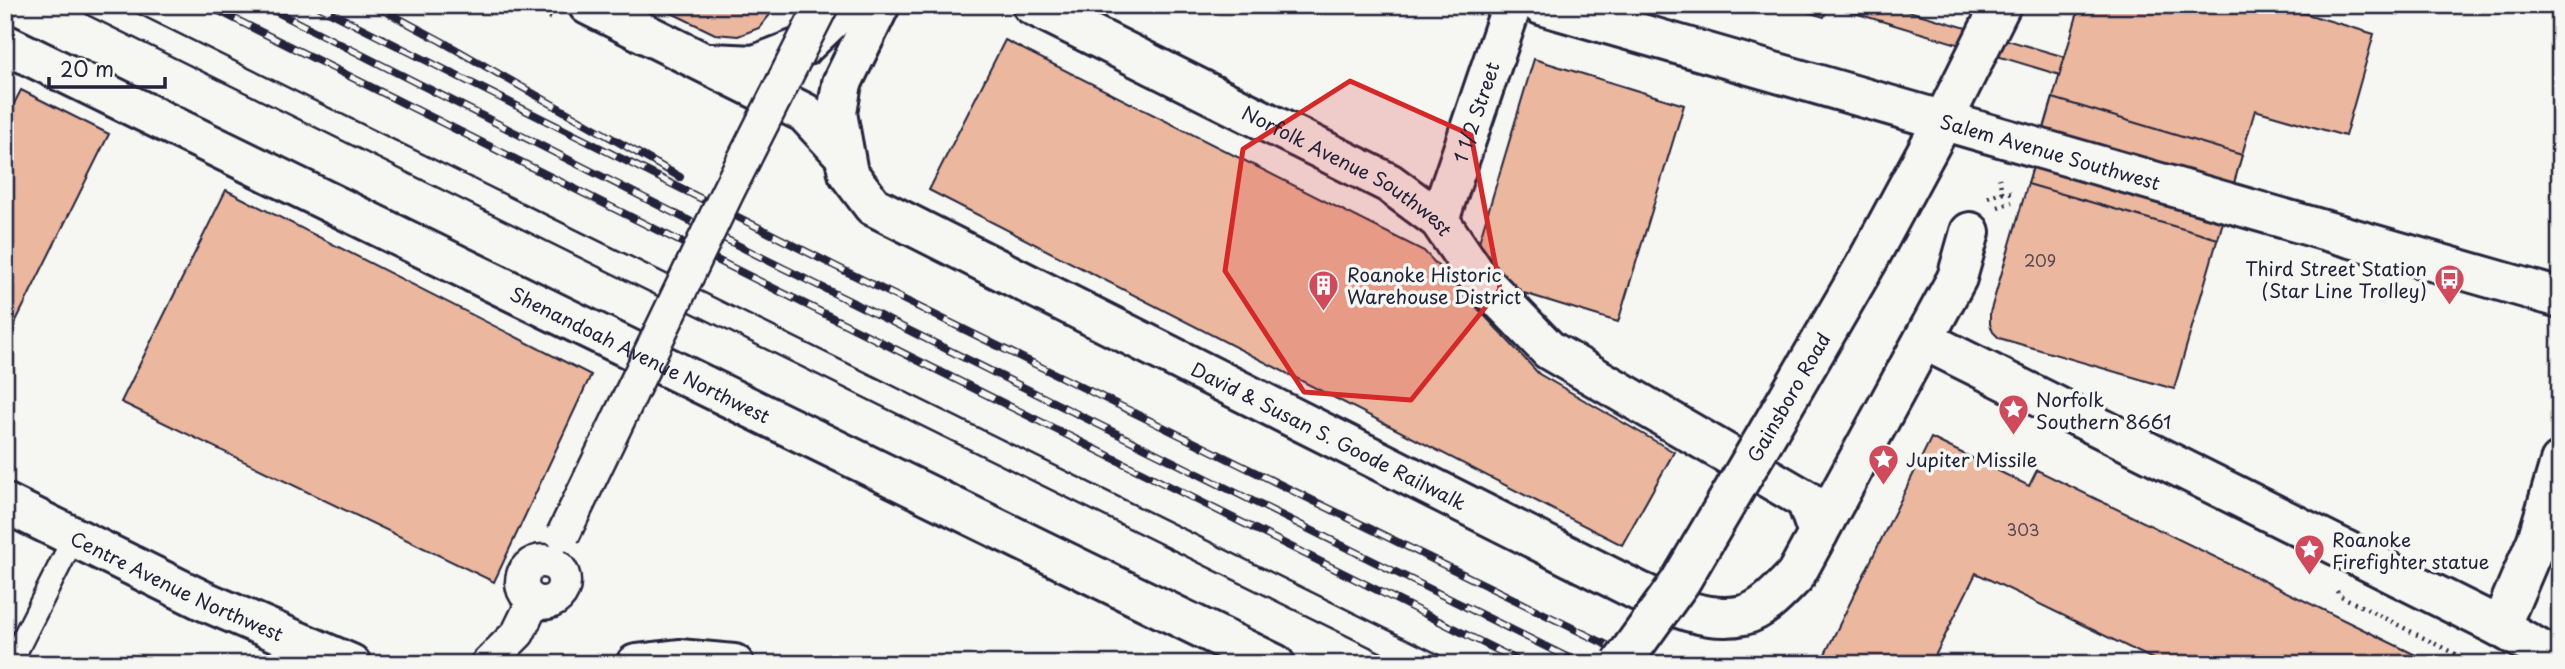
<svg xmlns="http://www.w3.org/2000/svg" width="2565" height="669" font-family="'Playpen Sans',sans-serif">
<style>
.building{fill:#ebb79e;stroke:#22223b;stroke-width:2}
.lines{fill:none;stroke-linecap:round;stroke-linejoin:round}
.service-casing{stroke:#22223b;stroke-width:26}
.pedestrian-casing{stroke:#22223b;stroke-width:37}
.minor-casing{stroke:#22223b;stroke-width:44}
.tertiary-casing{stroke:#22223b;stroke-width:44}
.secondary-casing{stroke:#22223b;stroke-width:44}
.path{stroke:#22223b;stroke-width:4.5;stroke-dasharray:2 5;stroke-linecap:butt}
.service{stroke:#f6f6f2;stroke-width:21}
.pedestrian{stroke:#f6f6f2;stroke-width:32}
.minor{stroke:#f6f6f2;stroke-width:38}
.tertiary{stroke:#f6f6f2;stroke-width:38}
.secondary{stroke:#f6f6f2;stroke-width:38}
.rail-casing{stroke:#22223b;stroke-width:8}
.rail{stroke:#f6f6f2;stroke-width:5;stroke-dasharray:16;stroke-linecap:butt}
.pedestrian-bridge-casing{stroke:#22223b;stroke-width:37;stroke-linecap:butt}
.secondary-bridge-casing{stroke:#22223b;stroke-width:44;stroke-linecap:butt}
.pedestrian-bridge{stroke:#f6f6f2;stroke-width:32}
.secondary-bridge{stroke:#f6f6f2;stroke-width:38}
.marked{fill:#d62828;fill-opacity:0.2;stroke:#d62828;stroke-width:5;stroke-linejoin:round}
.labels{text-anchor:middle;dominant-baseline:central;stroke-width:7;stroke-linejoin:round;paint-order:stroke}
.number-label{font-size:16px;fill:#544754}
.street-label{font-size:19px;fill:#22223b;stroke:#f6f6f2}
.poi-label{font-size:19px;fill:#22223b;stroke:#f6f6f2;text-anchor:start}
</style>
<rect width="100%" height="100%" fill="#f6f6f2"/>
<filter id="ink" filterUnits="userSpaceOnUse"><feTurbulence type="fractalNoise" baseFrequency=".0143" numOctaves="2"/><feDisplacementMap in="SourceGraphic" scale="14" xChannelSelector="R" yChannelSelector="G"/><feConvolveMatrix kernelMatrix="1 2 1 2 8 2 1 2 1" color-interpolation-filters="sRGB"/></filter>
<g filter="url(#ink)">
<g class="building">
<path d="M655 5H778L759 28 738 36 715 34Z"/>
<path d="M1785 5H1828L1824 17Z"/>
<path d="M1828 5H1888L2065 57 2060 75Z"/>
<path d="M2080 5H2283V7L2374 34 2345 136 2255 110 2174 389 1999 338 1993 332 1990 324V313Z"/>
<path d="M1005 40 1424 251 1539 374 1674 452 1622 545 929 190Z"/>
<path d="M1534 59 1684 105 1618 322 1514 290 1479 242Z"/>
<path d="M21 90 109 134 5 343V121Z"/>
<path d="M2053 98 2242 155 2218 239 2028 184Z"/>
<path d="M226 190 591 375 494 582 121 402Z"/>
<path d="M1931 438 2029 486 2037 470 2434 664H2163L1976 573 1931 664H1844L1825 654Z"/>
</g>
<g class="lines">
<defs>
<g id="service">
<path d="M94 5 1431 664"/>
<path d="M10 664 74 537"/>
</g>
<g id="pedestrian">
<circle cx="543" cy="582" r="21"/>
<path d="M487 664 518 633 533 602"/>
</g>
<g id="minor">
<path d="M588 5 805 113 843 154"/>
<path id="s1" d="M880 5 842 83 837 113 848 173 873 206 1640 592C1672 606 1708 623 1744 615 1764 610 1781 590 1795 576L1957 278 1970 232"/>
<path id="s2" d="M1032 5 1389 183 1439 220 1477 276 1549 350 1806 500 1818 534"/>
<path d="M711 63 755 65 804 46 847 5"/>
<path id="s3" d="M1439 220 1512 5"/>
<path d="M1924 340 2500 627 2560 661"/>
<path id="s4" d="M5 503 202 600 351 664"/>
<path d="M2500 627 2537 540 2560 462"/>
<path d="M636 664 679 659 734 664"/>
</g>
<g id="tertiary">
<path id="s5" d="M1541 5 2560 298"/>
<path id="s6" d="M5 44 1275 664"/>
</g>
<path id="secondary" d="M1770 429 1867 262 1943 121 2001 5"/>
</defs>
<use href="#service" class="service-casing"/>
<use href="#pedestrian" class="pedestrian-casing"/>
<use href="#minor" class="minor-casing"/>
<use href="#tertiary" class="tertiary-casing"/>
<use href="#secondary" class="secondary-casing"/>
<g class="path">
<path d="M524 5 552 19"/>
<path d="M2002 192 2014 193"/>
<path d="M1988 197 2002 192 1999 178"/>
<path d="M1998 207 2012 202"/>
<path d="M2337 591 2339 595 2475 664"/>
</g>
<use href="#service" class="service"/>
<use href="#pedestrian" class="pedestrian"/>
<use href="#minor" class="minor"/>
<use href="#tertiary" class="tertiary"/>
<use href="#secondary" class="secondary"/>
<defs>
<g id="rail">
<path d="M207 5 1525 664"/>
<path d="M263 5 765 259 1581 664"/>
<path d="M316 5 835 266 1646 664"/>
<path d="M374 5 441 41 680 177"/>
</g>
</defs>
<use href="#rail" class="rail-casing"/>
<use href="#rail" class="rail"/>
<defs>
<path id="pedestrian-bridge" d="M563 535 728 191 822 5"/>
<path id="secondary-bridge" d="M1621 664 1680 582 1770 429"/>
</defs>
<use href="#pedestrian-bridge" class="pedestrian-bridge-casing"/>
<use href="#secondary-bridge" class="secondary-bridge-casing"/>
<use href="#pedestrian-bridge" class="pedestrian-bridge"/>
<use href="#secondary-bridge" class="secondary-bridge"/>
</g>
</g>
<path class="marked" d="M1350 81 1471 135 1500 289 1411 400 1304 392 1225 271 1243 149Z"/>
<defs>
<symbol id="bus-pin" viewBox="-11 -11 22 30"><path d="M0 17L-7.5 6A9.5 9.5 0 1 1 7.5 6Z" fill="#d1495b" stroke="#f6f6f2"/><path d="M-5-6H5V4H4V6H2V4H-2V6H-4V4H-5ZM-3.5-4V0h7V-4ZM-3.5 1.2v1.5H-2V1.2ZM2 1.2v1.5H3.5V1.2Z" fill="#fff"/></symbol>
<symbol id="building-pin" viewBox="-11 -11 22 30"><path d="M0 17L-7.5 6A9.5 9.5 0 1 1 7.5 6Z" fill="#d1495b" stroke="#f6f6f2"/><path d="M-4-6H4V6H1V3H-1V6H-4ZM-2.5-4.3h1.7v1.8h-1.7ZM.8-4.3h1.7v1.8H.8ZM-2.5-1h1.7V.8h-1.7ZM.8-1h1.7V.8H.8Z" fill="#fff"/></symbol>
<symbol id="sight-pin" viewBox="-11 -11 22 30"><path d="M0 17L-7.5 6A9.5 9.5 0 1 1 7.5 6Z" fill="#d1495b" stroke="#f6f6f2"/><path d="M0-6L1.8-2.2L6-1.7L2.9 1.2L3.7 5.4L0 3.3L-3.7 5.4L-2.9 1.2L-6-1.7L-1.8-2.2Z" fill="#fff"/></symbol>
</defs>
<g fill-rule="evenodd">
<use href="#bus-pin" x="2432" y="262" width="35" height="47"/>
<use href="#building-pin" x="1306" y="268" width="35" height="47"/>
<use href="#sight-pin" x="1996" y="392" width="35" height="47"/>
<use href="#sight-pin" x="1866" y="442" width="35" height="47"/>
<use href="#sight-pin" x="2292" y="532" width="35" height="47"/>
</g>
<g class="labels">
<g class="number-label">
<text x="2040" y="260">209</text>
<text x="2023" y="529">303</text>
</g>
<g class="street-label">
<text stroke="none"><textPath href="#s3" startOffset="114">1 1/2 Street</textPath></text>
<text stroke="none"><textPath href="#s5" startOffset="530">Salem Avenue Southwest</textPath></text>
<text stroke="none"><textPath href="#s2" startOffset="357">Norfolk Avenue Southwest</textPath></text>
<text stroke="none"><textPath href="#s6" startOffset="707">Shenandoah Avenue Northwest</textPath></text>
<text transform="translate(1788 397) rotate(-60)">Gainsboro Road</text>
<text stroke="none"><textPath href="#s1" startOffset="730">David &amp; Susan S. Goode Railwalk</textPath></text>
<text stroke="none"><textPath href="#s4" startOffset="191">Centre Avenue Northwest</textPath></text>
</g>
<g class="poi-label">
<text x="2427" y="268" text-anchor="end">Third Street Station<tspan x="2427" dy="22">(Star Line Trolley)</tspan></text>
<text x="1347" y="274">Roanoke Historic<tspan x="1347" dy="22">Warehouse District</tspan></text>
<text x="2036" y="399">Norfolk<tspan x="2036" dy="22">Southern 8661</tspan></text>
<text x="1906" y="459">Jupiter Missile</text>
<text x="2332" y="539">Roanoke<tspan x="2332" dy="22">Firefighter statue</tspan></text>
</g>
</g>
<rect width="2565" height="669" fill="none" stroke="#f6f6f2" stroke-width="28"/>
<rect x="14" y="14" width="2537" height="641" fill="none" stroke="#22223b" stroke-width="2.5" filter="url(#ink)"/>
<path d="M49 77v10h116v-10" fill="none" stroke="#22223b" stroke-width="3.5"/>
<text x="60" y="77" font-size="21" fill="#22223b" stroke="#f6f6f2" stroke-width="5" paint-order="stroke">20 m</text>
</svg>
